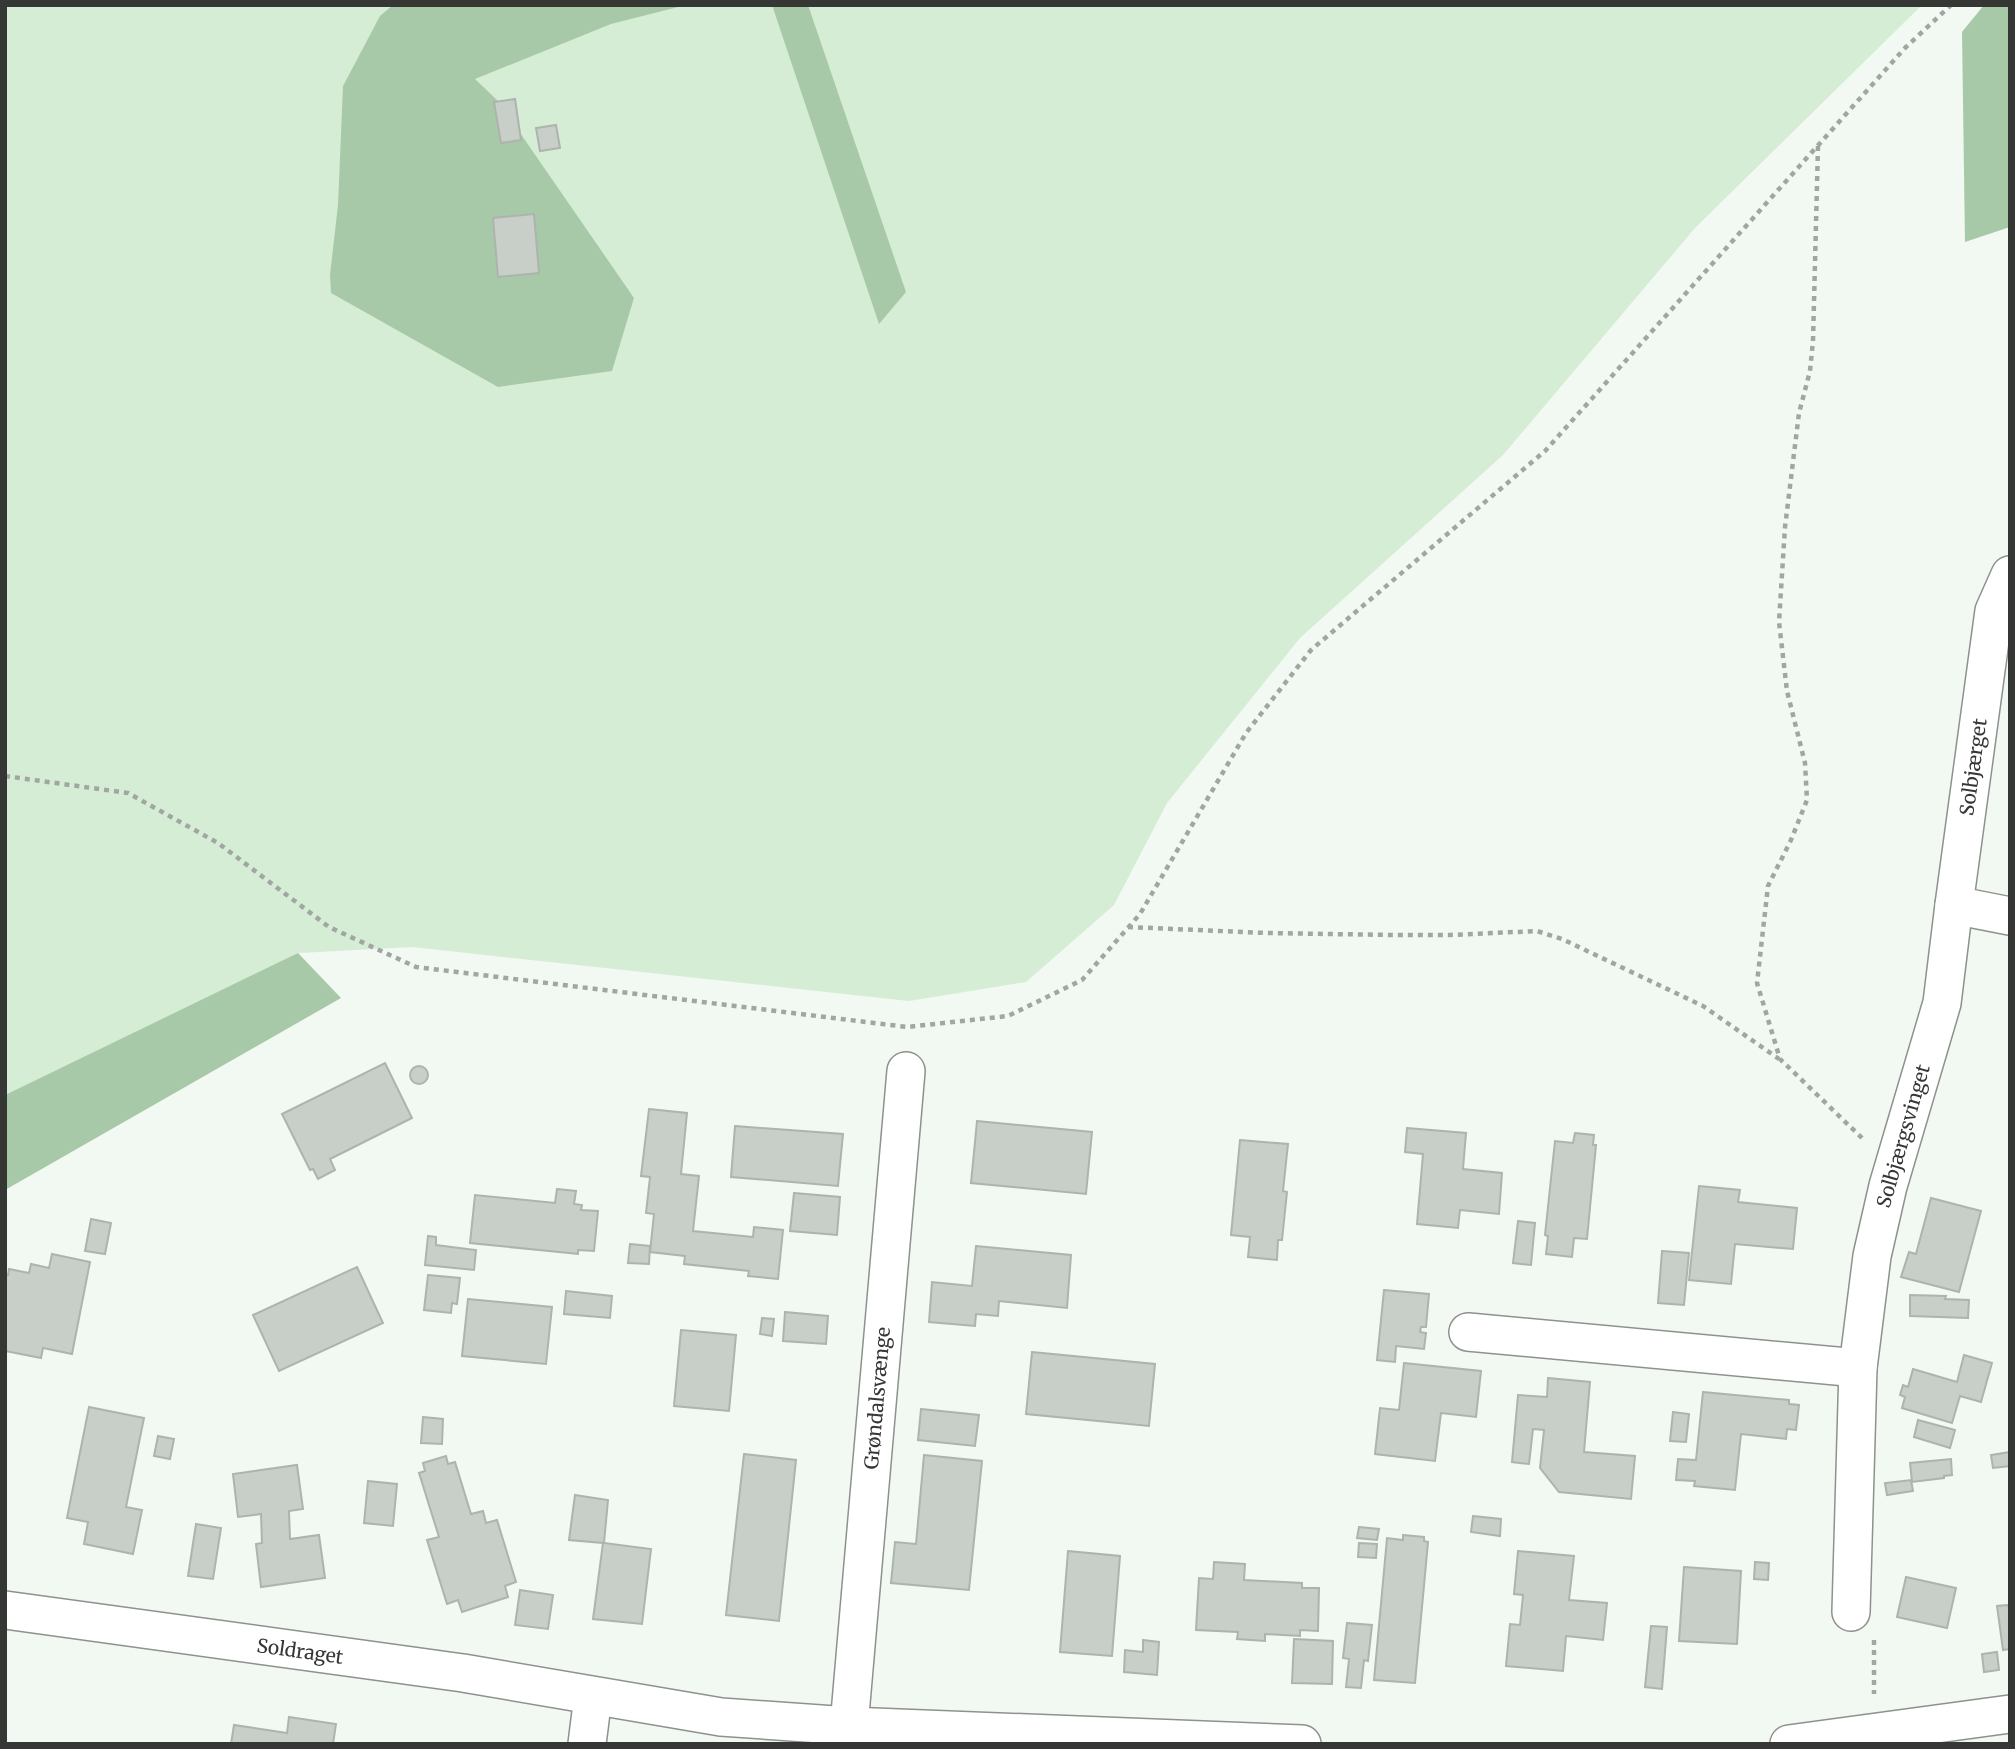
<svg xmlns="http://www.w3.org/2000/svg" width="2015" height="1749" font-family="Merriweather,serif">
<style>
.green{fill:#d6edd5}
.forest{fill:#a8c9a7}
.building{fill:#c8cec8;stroke:#adb3ad;stroke-width:2}
.lines{fill:none;stroke-linecap:round;stroke-linejoin:round}
.minor-casing{stroke:#8d928d;stroke-width:40}
.path{stroke:#a2a6a2;stroke-width:4.5;stroke-dasharray:5 5;stroke-linecap:butt}
.minor{stroke:#fff;stroke-width:37}
.labels{text-anchor:middle;dominant-baseline:central;stroke-width:5;stroke-linejoin:round;paint-order:stroke}
.street-label{font-size:19px;fill:#353735;stroke:#fff}
</style>
<rect width="100%" height="100%" fill="#f2f8f2"/>
<path class="green" d="M5 5H1922L1695 228 1503 455 1300 638 1167 803 1114 905 1026 982 909 1001 412 947 299 953 5 1095Z"/>
<g class="forest">
<path d="M393 5H686L611 24 475 79 498 101 634 298 612 371 498 387 331 293 330 275 338 205 343 86 380 16Z"/>
<path d="M772 5H808L906 292 879 324Z"/>
<path d="M1984 5H2010V227L1965 242 1962 32Z"/>
<path d="M298 953 341 998 5 1190V1095Z"/>
</g>
<g class="building">
<path d="M515 99 521 140 501 143 494 102Z"/>
<path d="M556 125 560 148 540 151 536 128Z"/>
<path d="M534 214 539 273 498 277 493 218Z"/>
<path d="M385 1063 412 1118 330 1159 335 1170 318 1179 313 1169 310 1170 282 1114Z"/>
<circle cx="419" cy="1075" r="9"/>
<path d="M649 1109 687 1113 681 1174 699 1176 693 1231 753 1237 754 1227 783 1230 778 1279 748 1276 749 1271 684 1264 685 1256 650 1252 654 1214 646 1213 650 1177 641 1176Z"/>
<path d="M977 1121 1092 1132 1086 1194 971 1183Z"/>
<path d="M735 1126 843 1134 838 1186 731 1177Z"/>
<path d="M1407 1128 1466 1133 1463 1169 1502 1173 1499 1214 1460 1210 1458 1228 1417 1224 1423 1154 1405 1152Z"/>
<path d="M1575 1133 1594 1135 1593 1145H1596L1587 1239 1574 1238 1572 1257 1546 1254 1548 1236 1545 1235 1555 1141 1573 1143Z"/>
<path d="M1240 1140 1288 1144 1283 1191 1287 1192 1282 1240H1278L1277 1260 1248 1257 1250 1237 1231 1235Z"/>
<path d="M1699 1186 1740 1190 1738 1202 1797 1208 1793 1249 1735 1244 1731 1284 1689 1280Z"/>
<path d="M557 1189 576 1191 574 1204 582 1205 581 1210 598 1211 594 1251 578 1250V1254L470 1243 475 1195 555 1203Z"/>
<path d="M794 1193 840 1197 837 1235 790 1231Z"/>
<path d="M1931 1198 1981 1211 1959 1292 1901 1277 1909 1252 1916 1254Z"/>
<path d="M91 1219 111 1223 105 1254 85 1251Z"/>
<path d="M1518 1221 1535 1223 1531 1265 1513 1263Z"/>
<path d="M428 1236 436 1237V1245L476 1250 474 1270 425 1265Z"/>
<path d="M630 1244 650 1246 649 1264 628 1263Z"/>
<path d="M976 1246 1071 1255 1067 1308 999 1301 998 1316 976 1314 975 1326 929 1322 932 1282 972 1286Z"/>
<path d="M1662 1251 1689 1253 1684 1305 1658 1303Z"/>
<path d="M52 1254 90 1262 72 1354 43 1348 41 1358 5 1351V1275H8L9 1269 29 1273 31 1264 49 1268Z"/>
<path d="M357 1267 383 1323 279 1371 253 1315Z"/>
<path d="M428 1275 460 1278 457 1304 452 1303 451 1313 424 1310Z"/>
<path d="M1384 1290 1429 1294 1426 1327H1421L1420 1332 1426 1333 1424 1349 1396 1346 1395 1362 1377 1360Z"/>
<path d="M566 1291 612 1296 610 1318 564 1314Z"/>
<path d="M1910 1295 1946 1296 1945 1299 1969 1300 1968 1318 1910 1316Z"/>
<path d="M468 1299 552 1307 546 1364 462 1356Z"/>
<path d="M785 1312 828 1316 826 1344 783 1341Z"/>
<path d="M762 1318 774 1319 772 1336 760 1334Z"/>
<path d="M681 1330 736 1335 729 1411 674 1406Z"/>
<path d="M1032 1352 1155 1364 1149 1426 1026 1414Z"/>
<path d="M1964 1355 1992 1363 1981 1402 1960 1396 1952 1423 1902 1408 1905 1397 1900 1395 1903 1385 1908 1387 1913 1369 1957 1382Z"/>
<path d="M1404 1363 1481 1371 1476 1417 1441 1413 1435 1461 1375 1454 1380 1408 1399 1410Z"/>
<path d="M1548 1378 1590 1382 1584 1452 1635 1456 1631 1499 1559 1492 1540 1468 1544 1430 1533 1429 1529 1464 1512 1462 1518 1395 1547 1397Z"/>
<path d="M1703 1392 1789 1400V1404L1799 1405 1796 1430 1787 1429 1786 1439 1741 1434 1735 1490 1694 1486 1695 1481 1676 1480 1678 1459 1696 1460Z"/>
<path d="M89 1407 144 1418 126 1507 142 1510 133 1554 84 1544 88 1522 67 1518Z"/>
<path d="M921 1409 979 1415 975 1446 918 1440Z"/>
<path d="M1673 1412 1689 1414 1686 1442 1670 1441Z"/>
<path d="M423 1417 443 1419 442 1444 421 1443Z"/>
<path d="M1918 1420 1955 1430 1950 1448 1914 1437Z"/>
<path d="M158 1436 174 1439 170 1459 154 1456Z"/>
<path d="M2010 1452V1466L1993 1468 1991 1455Z"/>
<path d="M744 1454 796 1460 779 1621 726 1615Z"/>
<path d="M924 1455 982 1461 969 1590 891 1583 895 1542 916 1544Z"/>
<path d="M446 1456 448 1464 455 1462 471 1514 483 1511 486 1523 497 1520 516 1582 505 1586 508 1597 462 1612 458 1600 447 1604 427 1540 439 1537 419 1473 425 1471 423 1463Z"/>
<path d="M1951 1459 1952 1475 1944 1476V1478L1912 1482 1910 1463Z"/>
<path d="M297 1465 303 1509 289 1511 290 1539 319 1535 325 1578 261 1587 256 1544 262 1543 261 1514 238 1517 233 1474Z"/>
<path d="M1911 1480 1913 1491 1887 1495 1885 1483Z"/>
<path d="M368 1481 397 1484 393 1526 364 1523Z"/>
<path d="M575 1495 608 1500 604 1543 651 1549 642 1624 593 1619 603 1543 569 1540Z"/>
<path d="M1473 1516 1501 1519 1500 1536 1471 1532Z"/>
<path d="M196 1524 221 1528 213 1579 188 1576Z"/>
<path d="M1359 1527 1379 1529 1377 1540 1357 1538Z"/>
<path d="M1403 1535 1424 1537V1541L1428 1542 1415 1683 1374 1680 1387 1538 1403 1540Z"/>
<path d="M1359 1543 1377 1544 1376 1558 1358 1557Z"/>
<path d="M1068 1551 1120 1556 1112 1656 1060 1652Z"/>
<path d="M1518 1551 1574 1556 1569 1600 1607 1603 1603 1640 1566 1636 1563 1671 1506 1666 1510 1624 1520 1625 1523 1595 1514 1594Z"/>
<path d="M1214 1562 1245 1564 1244 1580 1302 1583V1588H1319L1318 1631 1300 1630V1636L1265 1634V1641L1237 1639 1238 1632 1196 1630 1199 1578 1213 1579Z"/>
<path d="M1755 1562 1769 1563 1768 1580 1754 1579Z"/>
<path d="M1684 1567 1741 1571 1737 1644 1679 1641Z"/>
<path d="M1906 1577 1956 1588 1947 1628 1897 1617Z"/>
<path d="M520 1590 553 1595 548 1629 515 1625Z"/>
<path d="M2007 1605 2010 1608V1649L2003 1650 1997 1606Z"/>
<path d="M1347 1623 1372 1625 1368 1661 1364 1660 1361 1688 1346 1687 1349 1659 1343 1658Z"/>
<path d="M1651 1626 1667 1627 1662 1689 1645 1687Z"/>
<path d="M1294 1639 1333 1641 1332 1684 1292 1683Z"/>
<path d="M1143 1640 1159 1642 1157 1675 1124 1672 1125 1650 1143 1652Z"/>
<path d="M1997 1652 1999 1670 1984 1672 1982 1654Z"/>
<path d="M289 1717 336 1724 333 1744H231L234 1725 287 1733Z"/>
</g>
<g class="lines">
<defs>
<g id="minor">
<path d="M2010 575 1994 611 1954 905 2010 916"/>
<path d="M1468 1332 1858 1368"/>
<path d="M5 1610 463 1673 721 1717 849 1726 1302 1744"/>
<path d="M1851 1612 1858 1368 1872 1256 1888 1186 1942 1003 1954 905"/>
<path d="M849 1726 906 1071"/>
<path d="M587 1744 593 1696"/>
<path d="M1789 1744 2010 1714"/>
</g>
</defs>
<use href="#minor" class="minor-casing"/>
<g class="path">
<path d="M1818 146 1813 341 1810 371 1799 413 1785 527 1779 622 1787 691 1805 763 1807 800 1791 840 1768 886 1757 983 1780 1059 1862 1138"/>
<path d="M5 776 128 793 218 843 329 927 416 967 907 1027 1008 1016 1082 980 1140 914 1246 733 1311 650 1545 451 1905 48 1951 5"/>
<path d="M1128 927 1266 933 1393 935H1450L1537 931 1562 939 1703 1006 1779 1059"/>
<path d="M1874 1640V1694"/>
</g>
<use href="#minor" class="minor"/>
</g>
<g class="labels">
<g class="street-label">
<text transform="translate(1973 767) rotate(-82)">Solbjærget</text>
<text transform="translate(1903 1136) rotate(-74)">Solbjærgsvinget</text>
<text transform="translate(877 1398) rotate(-85)">Grøndalsvænge</text>
<text transform="translate(300 1651) rotate(8)">Soldraget</text>
</g>
</g>
<rect width="2015" height="1749" fill="none" stroke="#353735" stroke-width="14"/>
</svg>
